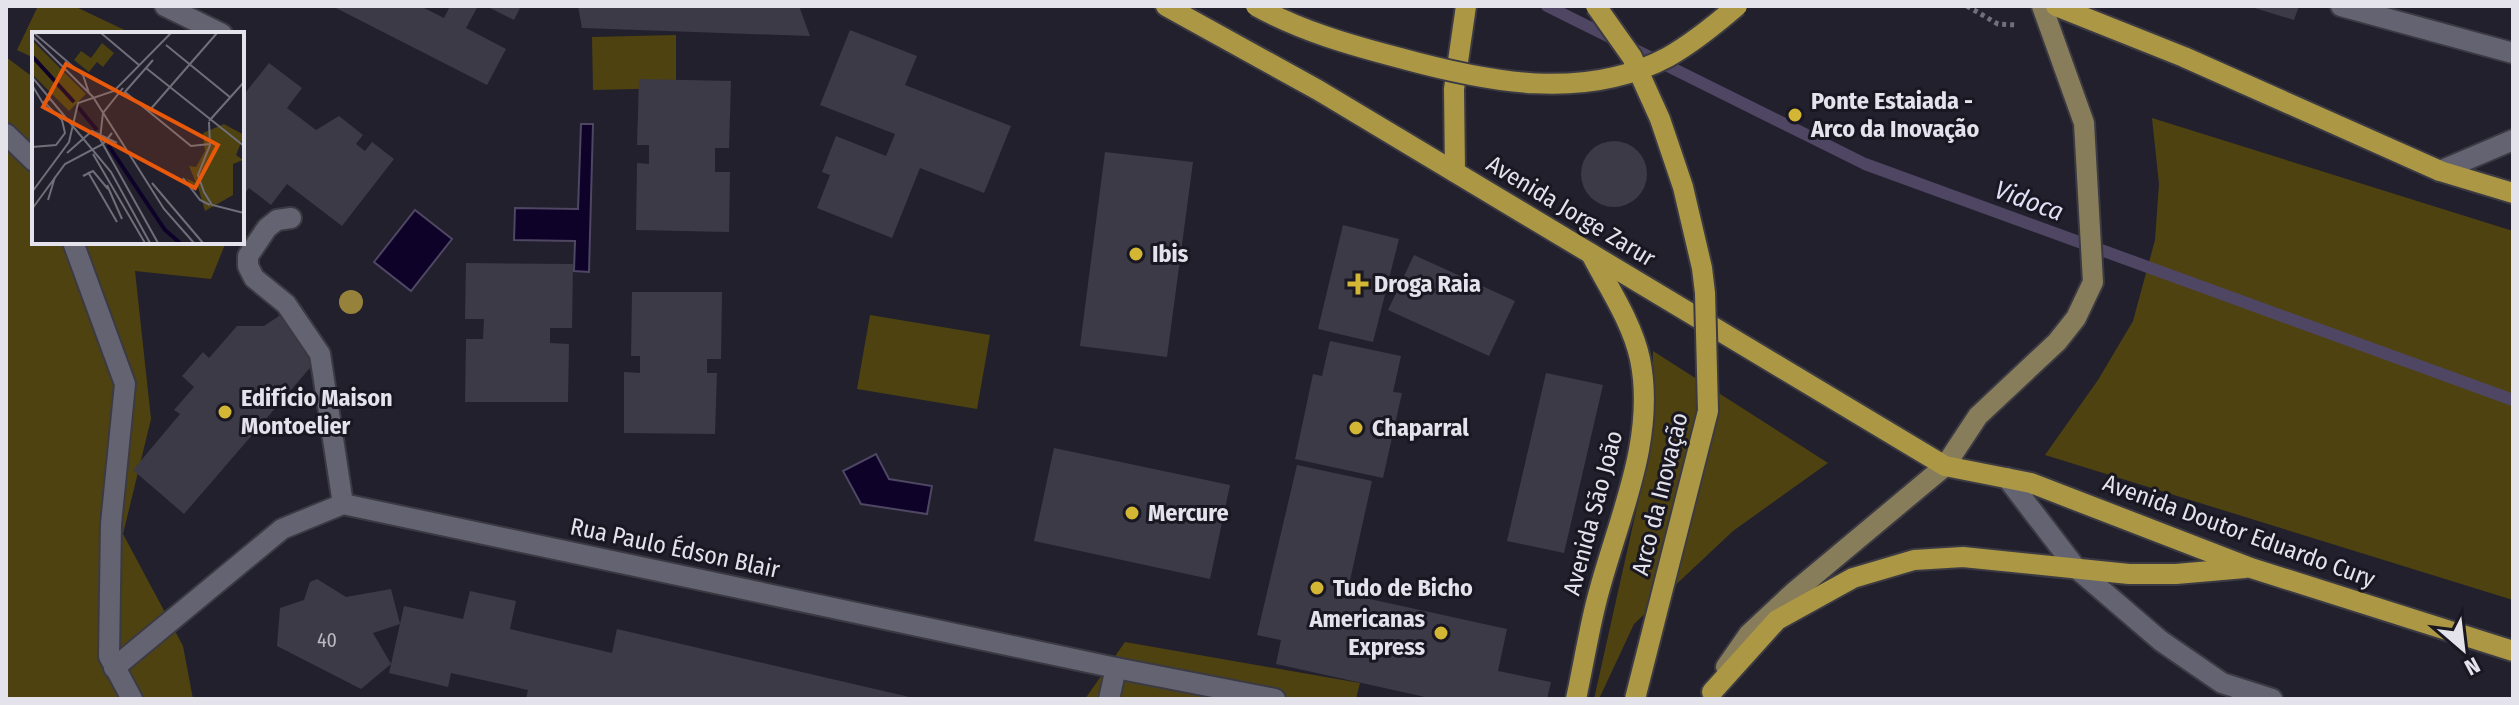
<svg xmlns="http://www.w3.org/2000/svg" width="2519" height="705" font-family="'Fira Sans Condensed',sans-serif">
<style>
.green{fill:#4e4211}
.water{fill:#0e0229;stroke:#4e4663;stroke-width:2}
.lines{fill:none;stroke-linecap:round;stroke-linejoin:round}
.stream{stroke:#4e4663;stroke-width:12}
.building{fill:#3b3a46}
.service-casing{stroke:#3b3a43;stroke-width:24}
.minor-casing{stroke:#3b3a43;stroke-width:24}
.secondary-casing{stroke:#3b3a43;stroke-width:24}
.primary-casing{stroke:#3b3a43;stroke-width:24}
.path{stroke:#716f79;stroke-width:5;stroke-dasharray:4 4;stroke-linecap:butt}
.service{stroke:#646371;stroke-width:20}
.minor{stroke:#646371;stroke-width:20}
.secondary{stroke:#887d5a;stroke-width:20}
.primary{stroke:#ac9844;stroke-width:20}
.primary-bridge-casing{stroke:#3b3a43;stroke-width:24;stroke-linecap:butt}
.primary-bridge{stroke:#ac9844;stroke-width:20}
.tree{fill:#96823a}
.poi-dot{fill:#d4b635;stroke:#181722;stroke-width:3}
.labels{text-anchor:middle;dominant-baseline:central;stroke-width:6;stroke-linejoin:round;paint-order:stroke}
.number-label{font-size:20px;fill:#bab9c2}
.poi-label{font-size:24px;font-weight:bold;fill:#e4e3eb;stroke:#181722;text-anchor:start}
.street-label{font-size:24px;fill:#e4e3eb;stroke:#181722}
.water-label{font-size:26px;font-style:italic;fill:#e2e0f7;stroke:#181722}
.inset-river{fill:none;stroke:#0e0229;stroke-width:4}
.inset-road{fill:none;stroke:#706e78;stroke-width:2}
.view{fill:#e8590c;fill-opacity:0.15;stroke:#e8590c;stroke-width:4}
.inset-edge{fill:none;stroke:#e4e3eb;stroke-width:4}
</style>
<rect width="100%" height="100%" fill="#22202c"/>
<g class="green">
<path d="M38 6H74L133 34H34V58L17 50Z"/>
<path d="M676 35V88L593 90 592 37Z"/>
<path d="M6 57 34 78V242H226L211 279 135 271 151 419 123 534 183 646 193 699H6Z"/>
<path d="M2152 118 2513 231V600L2045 455 2098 380 2133 321 2155 240 2159 184Z"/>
<path d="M870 315 990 335 977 409 857 389Z"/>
<path d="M1653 351 1828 463 1733 531 1634 624 1599 699H1594L1652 440Z"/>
<path d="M1125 642 1360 683 1356 699H1085Z"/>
</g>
<g class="water">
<path d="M581 124H593L589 272 574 271 575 241 514 240 515 208 578 209Z"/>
<path d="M415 210 452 239 411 291 374 262Z"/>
<path d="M876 454 889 479 932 486 927 514 861 504 843 471Z"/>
</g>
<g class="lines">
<path class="stream" d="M1547 6 1865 164 2513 400"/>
</g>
<g class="building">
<path d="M332 6H420L444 18 450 6H478L466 28 506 49 487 85Z"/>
<path d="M486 6H521L514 20Z"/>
<path d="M578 6H799L810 36 582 28Z"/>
<path d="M2248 6H2299L2294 20Z"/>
<path d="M850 30 917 56 905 85 1011 126 984 193 920 168 892 238 817 208 830 175 822 172 836 136 886 156 895 134 820 105Z"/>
<path d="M269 63 302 88 287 108 316 130 339 116 363 135 356 144 365 151 372 142 394 159 342 226 287 184 271 205 249 188 242 197V97Z"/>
<path d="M639 79 731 81 729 148H715V172H730L729 232 636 230 637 163 649 164V145H637Z"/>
<circle cx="1614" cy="174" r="33"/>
<path d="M1105 152 1193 162 1167 357 1080 346Z"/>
<path d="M1343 225 1399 239 1373 342 1318 329Z"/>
<path d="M1414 255 1515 301 1489 356 1388 310Z"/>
<path d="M466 263 573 264 572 328H550V343L569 344 568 402H465L466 339H483L484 319H465Z"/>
<path d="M632 292H722L721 359H707V373H717L715 434 624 433V372L640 373V356H631Z"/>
<path d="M282 314 316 361 184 514 133 470 180 414 174 410 194 387 182 376 203 352 209 358 237 326H264Z"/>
<path d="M1330 341 1401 356 1393 392 1402 393 1383 478 1295 459 1313 374 1322 376Z"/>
<path d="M1546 373 1603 385 1564 553 1507 541Z"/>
<path d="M1054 448 1230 485 1210 579 1034 541Z"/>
<path d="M1297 465 1372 481 1347 594 1507 629 1498 671 1551 682 1547 699H1434L1276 664 1281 640 1257 635Z"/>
<path d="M317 579 346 597 391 589 400 624 404 606 463 619 470 591 516 601 510 629 612 653 617 629 918 699H526L528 690 451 673 448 687 389 673 400 624 373 633 391 664 361 689 277 646 280 608 304 600 310 582Z"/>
</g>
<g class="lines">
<defs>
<g id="service">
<path d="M165 6 222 34"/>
<path d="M2341 6 2513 53"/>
<path d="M2440 171 2513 140"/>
<path d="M2007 478 2076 568 2161 641 2222 683 2272 699"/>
</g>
<g id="minor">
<path d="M6 134 34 161"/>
<path d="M291 218 277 220 267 228 248 256V266L254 278 286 304 320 354 343 504"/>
<path d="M73 242 125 384 111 524 109 656 132 699"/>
<path d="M114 668 282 529 343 504 1116 668 1275 699"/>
<path d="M1109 699 1116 668"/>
</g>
<path id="secondary" d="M1726 667 1749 634 1793 593 1945 466 1978 416 2057 342 2076 318 2093 282 2084 123 2042 6"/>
<g id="primary">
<path d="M1166 6 1318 90 1945 466 2031 483 2251 568 2513 651"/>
<path d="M2056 6 2184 57 2440 171 2513 193"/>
<path d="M1455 172 1454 89 1466 6"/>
<path d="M1712 692 1777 620 1853 578 1914 560 1963 557 2129 574H2176L2245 568"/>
<path d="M1576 699C1583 667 1588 635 1596 603 1615 525 1657 442 1640 359 1632 322 1608 287 1591 254"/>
</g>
</defs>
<use href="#service" class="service-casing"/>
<use href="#minor" class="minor-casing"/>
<use href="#secondary" class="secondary-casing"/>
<use href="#primary" class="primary-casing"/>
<path class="path" d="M1967 6 1998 24 2017 25"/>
<use href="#service" class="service"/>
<use href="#minor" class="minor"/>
<use href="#secondary" class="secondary"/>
<use href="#primary" class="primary"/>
<defs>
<g id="primary-bridge">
<path d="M1256 6C1301 31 1350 45 1400 58 1487 82 1584 102 1668 57 1693 43 1716 24 1737 6"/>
<path d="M1596 6 1632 57 1660 119 1683 187 1702 268 1705 293 1708 411 1635 699"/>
</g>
</defs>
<use href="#primary-bridge" class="primary-bridge-casing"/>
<use href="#primary-bridge" class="primary-bridge"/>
</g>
<circle class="tree" cx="351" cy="302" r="12"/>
<g class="poi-dot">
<circle cx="1795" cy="115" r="8"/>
<circle cx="1136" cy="254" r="8"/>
<path d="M1354 272h8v8h8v8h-8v8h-8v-8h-8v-8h8z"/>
<circle cx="225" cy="412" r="8"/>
<circle cx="1356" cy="428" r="8"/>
<circle cx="1132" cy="513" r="8"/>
<circle cx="1317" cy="588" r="8"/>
<circle cx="1441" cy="633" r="8"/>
</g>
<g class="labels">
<g class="number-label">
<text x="327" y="640">40</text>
</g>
<g class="poi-label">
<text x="1811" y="101">Ponte Estaiada -<tspan x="1811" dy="28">Arco da Inovação</tspan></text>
<text x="1152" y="254">Ibis</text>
<text x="1374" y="284">Droga Raia</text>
<text x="241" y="398">Edifício Maison<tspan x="241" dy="28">Montoelier</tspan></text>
<text x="1372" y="428">Chaparral</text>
<text x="1148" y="513">Mercure</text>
<text x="1333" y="588">Tudo de Bicho</text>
<text x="1425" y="619" text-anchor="end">Americanas<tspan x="1425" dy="28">Express</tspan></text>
</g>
<g class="street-label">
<text transform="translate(1571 211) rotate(31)">Avenida Jorge Zarur</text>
<text transform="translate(1660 494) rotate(-76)">Arco da Inovação</text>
<text transform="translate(1593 513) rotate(-75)">Avenida São João</text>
<text transform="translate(2239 531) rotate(20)">Avenida Doutor Eduardo Cury</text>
<text transform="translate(675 548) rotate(12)">Rua Paulo Édson Blair</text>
</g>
<g class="water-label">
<text transform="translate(2029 201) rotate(20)">Vidoca</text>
</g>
</g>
<g transform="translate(32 32)">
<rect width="212" height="212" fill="#22202c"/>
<path d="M0 8 54 62 37 79 0 42ZM70 11 82 21 71 35 65 30 57 40 42 28 49 19 59 26ZM192 92 212 103 204 123 211 128 201 132V163L173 179 165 152 160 155 154 146 164 151 157 134 164 135 173 119 171 101Z" fill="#4e4211"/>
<path class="inset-river" d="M0 24 42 70M46 75 65 98M76 113 133 198 148 211"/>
<path class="inset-road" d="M2 1 51 43 57 61M69 1 107 33M0 4 61 65 132 177 162 211M134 13 199 66M114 36 212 114M0 45 79 140 118 211M0 53 15 78M91 56 71 81 68 107 126 211M93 60 159 114 178 112M92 61 121 28M117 79 185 1M177 89 212 50M177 90 178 113 166 143 172 160 180 173 212 181M0 115 24 113 33 101 30 88 12 70 18 67M35 121 60 99 85 111M61 122 113 211M56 140 85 190M51 144 61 139 76 157M151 146 168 168 178 173M120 151 171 211M75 153 90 187M0 160 37 110 46 71 82 59 139 1M16 168 23 145M0 177 33 132 71 112 80 101"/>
<path class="view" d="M34 32 186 113 163 156 11 75Z"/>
<rect width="212" height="212" class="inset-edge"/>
</g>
<rect width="2519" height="705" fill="none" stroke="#e4e3eb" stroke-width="16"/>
<g transform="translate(2463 649) rotate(152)" stroke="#181722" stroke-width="6" paint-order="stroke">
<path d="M0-6L14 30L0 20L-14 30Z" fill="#e4e3eb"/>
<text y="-12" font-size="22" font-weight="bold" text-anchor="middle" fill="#e4e3eb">N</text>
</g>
</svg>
